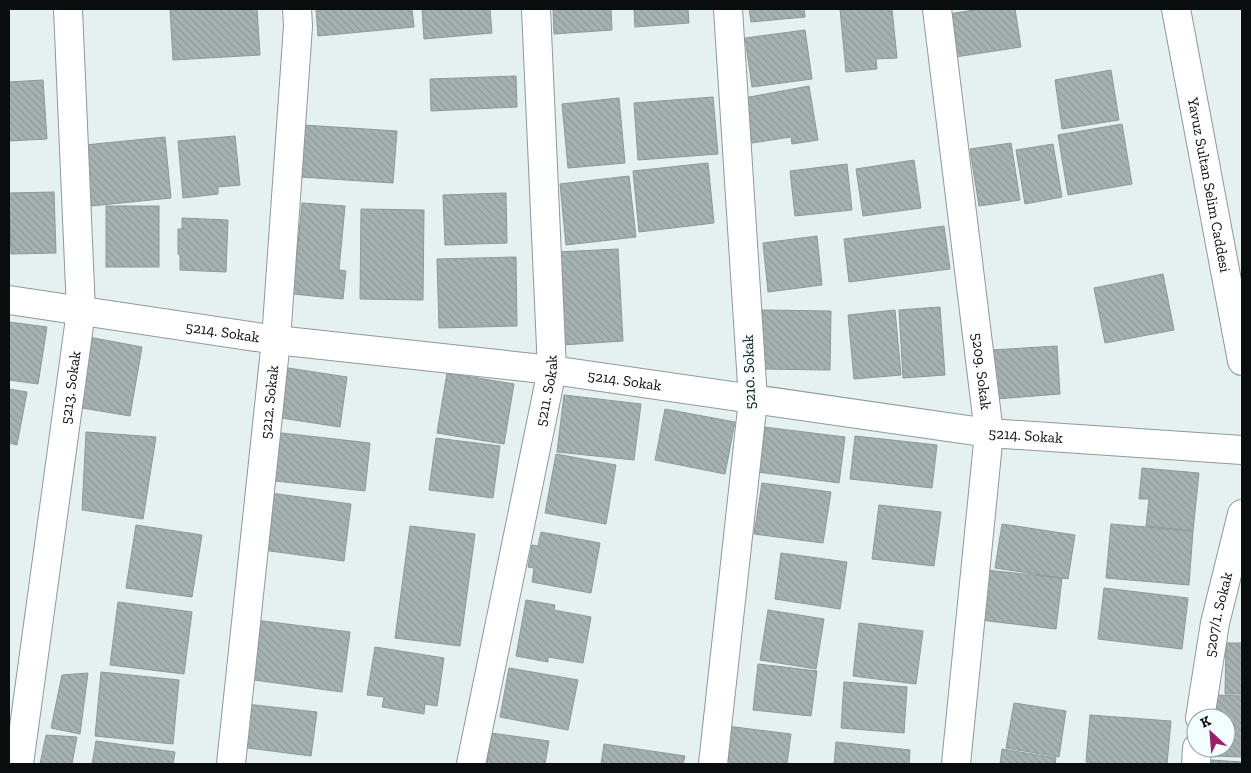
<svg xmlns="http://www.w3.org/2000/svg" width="1251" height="773" font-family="'Zilla Slab',serif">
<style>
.building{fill:url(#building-back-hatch);stroke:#8d9798}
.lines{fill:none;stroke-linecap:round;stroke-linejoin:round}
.minor-casing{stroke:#8e9999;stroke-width:30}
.secondary-casing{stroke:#8e9999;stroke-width:30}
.minor{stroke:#fff;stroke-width:28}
.secondary{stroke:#fff;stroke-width:28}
.labels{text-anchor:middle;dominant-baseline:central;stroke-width:4.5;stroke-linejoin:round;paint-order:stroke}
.street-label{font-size:15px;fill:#090d0d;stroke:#f2fefe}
</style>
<defs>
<pattern id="building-back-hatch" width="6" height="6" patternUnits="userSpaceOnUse" patternTransform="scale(1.25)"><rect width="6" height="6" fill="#a6b2b2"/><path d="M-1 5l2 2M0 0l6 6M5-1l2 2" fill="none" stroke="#8e9898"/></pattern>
</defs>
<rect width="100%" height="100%" fill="#e5f1f1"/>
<g class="building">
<path d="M170 9H257L260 55 173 60Z"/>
<path d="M316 9H412L414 27 318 36Z"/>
<path d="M422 9H490L492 33 424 39Z"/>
<path d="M553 9H611L612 30 554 34Z"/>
<path d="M634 9H688L689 23 635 27Z"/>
<path d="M749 9H804L805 17 751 22Z"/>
<path d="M840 9H892L897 58 876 59 877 69 846 72Z"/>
<path d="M981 9H1015L1021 47 955 57 948 14Z"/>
<path d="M805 30 812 79 752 87 745 38Z"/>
<path d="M1111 70 1119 120 1062 129 1055 80Z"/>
<path d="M516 76 517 107 431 111 430 79Z"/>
<path d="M43 80 47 139 9 141V82Z"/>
<path d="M809 86 818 140 792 144 791 137 752 143 744 98Z"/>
<path d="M713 97 718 154 638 160 634 103Z"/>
<path d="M619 98 625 163 568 168 562 104Z"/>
<path d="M1122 124 1132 184 1068 195 1058 135Z"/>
<path d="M303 125 397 131 393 183 300 177Z"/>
<path d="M235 136 240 185 218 187V194L183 198 178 141Z"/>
<path d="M165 137 171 198 91 206 85 145Z"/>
<path d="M1011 143 1020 200 979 206 970 149Z"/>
<path d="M1053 144 1062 197 1025 204 1016 150Z"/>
<path d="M914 160 921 208 863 216 856 169Z"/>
<path d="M708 163 714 223 639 232 633 171Z"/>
<path d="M847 164 852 210 795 216 790 171Z"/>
<path d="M629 176 636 237 566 245 560 184Z"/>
<path d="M54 192 56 253 11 254 9 193Z"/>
<path d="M506 193 507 243 445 245 443 195Z"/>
<path d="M302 203 345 206 339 270 346 271 343 299 293 294Z"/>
<rect x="106" y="206" width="53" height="61"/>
<path d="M361 209 424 210 423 300 360 299Z"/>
<path d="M182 218 228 220 226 272 180 270V255L178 254V229H182Z"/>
<path d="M944 226 950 269 849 282 844 239Z"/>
<path d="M817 236 822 285 768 292 763 243Z"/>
<path d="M618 249 623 341 562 345 557 252Z"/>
<path d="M516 257 517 326 439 328 437 259Z"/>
<path d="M1163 274 1174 330 1105 343 1094 288Z"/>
<path d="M940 307 945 375 903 378 899 310Z"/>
<path d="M762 310 831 311 830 370 761 369Z"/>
<path d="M895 310 901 375 854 379 848 315Z"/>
<path d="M9 322 47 327 38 384 9 380Z"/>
<path d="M83 336 142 347 130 416 70 406Z"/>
<path d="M1057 346 1060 394 996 399 992 350Z"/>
<path d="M288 368 347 377 340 427 281 418Z"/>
<path d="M447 373 514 384 504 444 437 433Z"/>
<path d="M9 389 27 392 17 445 9 443Z"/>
<path d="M564 395 641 404 634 460 557 452Z"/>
<path d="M665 409 735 422 725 474 655 460Z"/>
<path d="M764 427 845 437 839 483 758 472Z"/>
<path d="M86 432 156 437 143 519 82 510Z"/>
<path d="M273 432 370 443 365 491 267 480Z"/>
<path d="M855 436 937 445 932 488 850 479Z"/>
<path d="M436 438 500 446 493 498 429 490Z"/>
<path d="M556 454 616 465 606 524 545 513Z"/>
<path d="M1142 468 1199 473 1193 531 1146 526 1149 499H1139Z"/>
<path d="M762 483 831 492 823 543 754 534Z"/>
<path d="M263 492 351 504 344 561 255 549Z"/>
<path d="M879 505 941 512 934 566 872 559Z"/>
<path d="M1002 524 1075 535 1068 579 995 568Z"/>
<path d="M1111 524 1193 531 1189 585 1106 578Z"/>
<path d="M136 525 202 535 192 597 126 588Z"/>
<path d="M410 526 475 534 460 646 395 638Z"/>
<path d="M541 532 600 543 591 593 532 582 534 568 528 567 532 545 538 546Z"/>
<path d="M781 553 847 562 840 609 775 599Z"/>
<path d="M986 570 1062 578 1056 629 980 620Z"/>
<path d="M1104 588 1188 598 1182 649 1098 639Z"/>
<path d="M526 600 555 605 554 610 591 617 583 663 548 657V662L516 656Z"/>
<path d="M118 602 192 612 184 674 110 665Z"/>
<path d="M768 610 824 619 816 669 760 660Z"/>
<path d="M255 620 350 632 342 692 247 679Z"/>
<path d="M859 623 923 631 916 684 853 676Z"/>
<path d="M1226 643H1242V694H1225Z"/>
<path d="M375 647 444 658 437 706 425 704 424 714 382 707 384 697 367 695Z"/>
<path d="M758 664 817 671 811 716 753 710Z"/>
<path d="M509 668 578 680 568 730 500 717Z"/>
<path d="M101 672 179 680 173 744 95 736Z"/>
<path d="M88 673 80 734 51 728 62 675Z"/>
<path d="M844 682 907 687 904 733 841 728Z"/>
<path d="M1215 695 1242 696V757L1212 756 1213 748H1226V718H1214Z"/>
<path d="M1014 703 1066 711 1059 757 1006 748Z"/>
<path d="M246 704 317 712 311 756 240 747Z"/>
<path d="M1090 715 1171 721 1167 764H1112L1086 762Z"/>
<path d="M726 726 791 734 787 764H720Z"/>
<path d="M491 733 549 741 545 764H487Z"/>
<path d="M46 735 77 737 72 764H40Z"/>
<path d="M96 741 175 752 173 764H92Z"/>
<path d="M836 742 910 750 909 764H834Z"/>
<path d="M604 744 685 756 683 764H601Z"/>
<path d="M1002 749 1056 758 1055 764H1000Z"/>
<path d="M1211 760 1242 762V764H1210Z"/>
</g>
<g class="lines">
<defs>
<g id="minor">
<path id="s1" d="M937 9 989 433 956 764"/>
<path id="s2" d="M9 300 276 340 552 370 989 433 1242 450"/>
<path id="s3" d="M1200 718 1215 623 1242 514"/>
<path id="s4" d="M19 764 81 311 68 9"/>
<path id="s5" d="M231 764 276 340 298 26 297 9"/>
<path id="s6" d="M471 764 552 370 536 9"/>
<path d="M713 764 753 400 728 9"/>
<path d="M1196 764 1197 748"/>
</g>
<g id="secondary">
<path id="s7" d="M1176 9 1242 361"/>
</g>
</defs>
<use href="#minor" class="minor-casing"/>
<use href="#secondary" class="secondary-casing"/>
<use href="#minor" class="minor"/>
<use href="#secondary" class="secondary"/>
</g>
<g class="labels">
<g class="street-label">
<text stroke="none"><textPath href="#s7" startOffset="179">Yavuz Sultan Selim Caddesi</textPath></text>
<text stroke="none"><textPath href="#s2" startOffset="216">5214. Sokak</textPath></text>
<text stroke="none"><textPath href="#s1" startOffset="365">5209. Sokak</textPath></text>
<text transform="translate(749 372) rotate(-92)">5210. Sokak</text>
<text stroke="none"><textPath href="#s2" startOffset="621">5214. Sokak</textPath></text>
<text stroke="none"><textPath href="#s4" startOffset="380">5213. Sokak</textPath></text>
<text stroke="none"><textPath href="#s6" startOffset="381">5211. Sokak</textPath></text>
<text stroke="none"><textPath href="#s5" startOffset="364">5212. Sokak</textPath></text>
<text stroke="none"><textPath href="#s2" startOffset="1026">5214. Sokak</textPath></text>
<text stroke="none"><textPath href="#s3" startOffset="105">5207/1. Sokak</textPath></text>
</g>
</g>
<rect width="1251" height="773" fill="none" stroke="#090d0d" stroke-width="20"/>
<g transform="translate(1211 733) rotate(334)"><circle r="24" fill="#f2fefe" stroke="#959e9e"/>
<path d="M0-4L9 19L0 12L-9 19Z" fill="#9f1c6d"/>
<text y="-8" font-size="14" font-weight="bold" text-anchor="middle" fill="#090d0d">K</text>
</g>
</svg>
